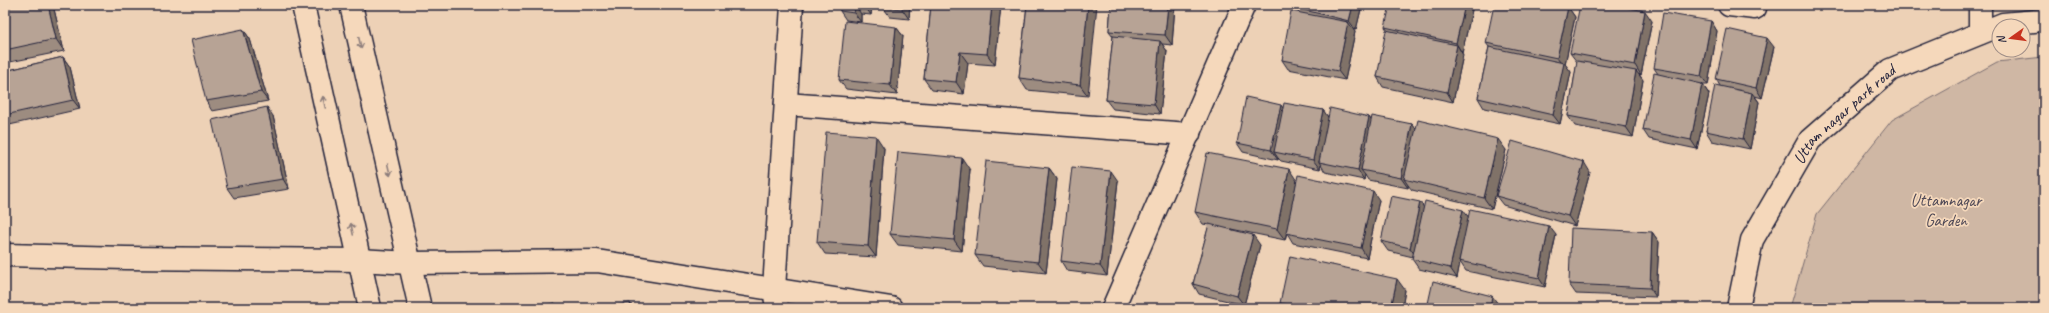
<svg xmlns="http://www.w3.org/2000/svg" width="2049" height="313" font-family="Caveat,sans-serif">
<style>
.green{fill:#cfb7a4;stroke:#786c70}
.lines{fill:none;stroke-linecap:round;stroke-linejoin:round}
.street-casing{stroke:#22223b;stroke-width:25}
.secondary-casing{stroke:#22223b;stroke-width:25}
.street{stroke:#f5d8bb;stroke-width:22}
.secondary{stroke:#f5d8bb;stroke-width:22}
.wall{fill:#9d8c80;stroke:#22223b}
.shaded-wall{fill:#807268;stroke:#22223b}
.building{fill:#b7a395;stroke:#22223b}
.oneway{stroke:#8c7d7b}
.labels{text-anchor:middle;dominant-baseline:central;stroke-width:3.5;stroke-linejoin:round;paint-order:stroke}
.street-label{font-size:17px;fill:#22223b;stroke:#f5d8bb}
.park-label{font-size:17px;fill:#4d4755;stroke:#f5d8bb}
</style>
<rect width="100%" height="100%" fill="#edd1b6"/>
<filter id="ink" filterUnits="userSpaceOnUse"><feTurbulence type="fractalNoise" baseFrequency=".025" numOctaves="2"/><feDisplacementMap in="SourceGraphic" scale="8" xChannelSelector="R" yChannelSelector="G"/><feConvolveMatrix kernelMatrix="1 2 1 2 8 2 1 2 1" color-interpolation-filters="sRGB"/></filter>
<g filter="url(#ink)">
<path class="green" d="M2044 57V308H1790L1817 214 1892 120 1997 62Z"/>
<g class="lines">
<defs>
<g id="street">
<path d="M1729 5 1755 8"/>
<path d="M1980 5V33"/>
<path d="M786 104 1189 134"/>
<path d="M777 308 774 289 792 5"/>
</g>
<g id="secondary">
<path d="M303 5 370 308"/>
<path d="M351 5 420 308"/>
<path d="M5 255 126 258 359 260 410 263 597 261 891 308"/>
<path d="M1113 308 1244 5"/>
<path id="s1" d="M1738 308 1752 240 1810 140 1890 70 2003 24 2044 20"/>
</g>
</defs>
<use href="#street" class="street-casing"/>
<use href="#secondary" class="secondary-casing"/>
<use href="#street" class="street"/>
<use href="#secondary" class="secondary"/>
</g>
<g class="wall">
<path d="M5 5H53L64 51 5 63Z"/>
<path d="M840 5H872L871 15 861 14V22L846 20 840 11Z"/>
<path d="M883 5H910L909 19 890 17 883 7Z"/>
<path d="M931 5H1001L995 65 968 63 964 94 932 90 924 79Z"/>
<path d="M1027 5 1088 96 1027 90 1019 78Z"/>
<path d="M1111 5H1175L1172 45 1162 44 1167 51 1160 114 1113 109 1106 100 1113 36 1109 31Z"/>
<path d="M1362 5 1356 30 1353 29 1355 32 1345 80 1288 69 1282 60 1299 12 1296 8Z"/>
<path d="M1568 7 1575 17 1565 64 1571 72 1560 124 1484 108 1478 98 1489 47 1486 43Z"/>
<path d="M1472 10 1462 53 1463 55 1453 102 1383 87 1377 77 1388 31 1385 27Z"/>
<path d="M1652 21 1641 75 1639 74 1643 80 1633 137 1575 126 1568 116 1577 62 1570 53Z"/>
<path d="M1711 21 1717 31 1708 85H1703L1709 94 1697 149 1649 139 1643 130 1658 74 1654 68Z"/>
<path d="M896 27 903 36 897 95 846 89 839 80Z"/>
<path d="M243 29 250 39 268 101 212 111 206 101Z"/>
<path d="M1774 47 1762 98 1755 96 1759 102 1750 149 1712 141 1706 131 1720 86 1716 79Z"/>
<path d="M63 57 70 67 80 109 5 126V71Z"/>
<path d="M1283 108 1323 110 1328 117H1369L1371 121 1412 124 1416 129 1506 150 1492 209 1412 190 1408 185V188L1368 180 1365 175 1364 180 1325 172 1321 165 1320 169 1281 161 1278 158V160L1243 152 1237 143Z"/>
<path d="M273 116 289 189 234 198 227 188Z"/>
<path d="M884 148 876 257 825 254 817 242Z"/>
<path d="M1049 168 1057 179 1046 273 983 266 975 255Z"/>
<path d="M970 170 962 251 898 245 890 234Z"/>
<path d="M1590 172 1575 226 1503 205 1496 196Z"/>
<path d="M1118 181 1107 276 1067 271 1061 261Z"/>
<path d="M1297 181 1379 200 1367 258 1293 243 1287 233 1285 240 1231 229 1260 245 1244 305 1199 294 1193 284 1209 225 1203 224 1195 212Z"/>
<path d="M1424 207 1556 235 1545 287 1466 271 1460 262 1457 278 1419 269 1412 259 1413 257 1388 251 1381 241Z"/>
<path d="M1652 232 1659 242 1656 297 1576 294 1569 284Z"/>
<path d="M1405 290 1402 308H1283L1280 303Z"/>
</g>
<g class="shaded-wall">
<path d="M48 5H53L64 51 56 39Z"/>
<path d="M855 5 861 14V22L854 13Z"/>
<path d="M864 5H872L871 15Z"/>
<path d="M903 5H910L909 19 902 9Z"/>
<path d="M992 5H1001L995 65 987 54Z"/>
<path d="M1088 5H1097L1088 96 1080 85Z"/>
<path d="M1168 5H1175L1172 45 1165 35Z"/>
<path d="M1353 5H1362L1356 30 1349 21Z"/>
<path d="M1465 5H1469L1472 10 1462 53 1456 43Z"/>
<path d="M1568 7 1575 17 1565 64 1571 72 1560 124 1553 115 1563 66 1557 58Z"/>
<path d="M1645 11 1652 21 1641 75 1635 65Z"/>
<path d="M1711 21 1717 31 1708 85 1701 76Z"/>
<path d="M1348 22 1355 32 1345 80 1338 71Z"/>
<path d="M896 27 903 36 897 95 890 85Z"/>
<path d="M243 29 250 39 268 101 261 92Z"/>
<path d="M1767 38 1774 47 1762 98 1756 88Z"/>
<path d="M1160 41 1167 51 1160 114 1154 104Z"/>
<path d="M1457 45 1463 55 1453 102 1447 92Z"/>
<path d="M960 52 968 63 964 94 956 82Z"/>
<path d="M63 57 70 67 80 109 73 100Z"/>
<path d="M1636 71 1643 80 1633 137 1626 127Z"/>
<path d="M1702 84 1709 94 1697 149 1691 140Z"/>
<path d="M1752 93 1759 102 1750 149 1743 139Z"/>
<path d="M1281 105 1287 114 1274 152 1278 158V160L1271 150Z"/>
<path d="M267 107 273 116 289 189 283 179Z"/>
<path d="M1323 110 1330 120 1319 162 1321 165 1320 169 1313 160Z"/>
<path d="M1369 117 1375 126 1361 170 1365 175 1364 180 1358 170Z"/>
<path d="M1412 124 1419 133 1404 179 1408 185V188L1401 178Z"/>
<path d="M876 136 884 148 876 257 868 246Z"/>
<path d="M1498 139 1506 150 1492 209 1484 198Z"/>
<path d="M962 158 970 170 962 251 954 240Z"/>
<path d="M1584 162 1590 172 1575 226 1568 216Z"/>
<path d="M1049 168 1057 179 1046 273 1038 262Z"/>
<path d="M1289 169 1297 181 1285 240 1277 229Z"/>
<path d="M1111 171 1118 181 1107 276 1100 266Z"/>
<path d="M1373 191 1379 200 1367 258 1361 248Z"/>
<path d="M1420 202 1427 212 1417 258 1410 248Z"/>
<path d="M1463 210 1470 219 1459 261 1460 262 1457 278 1450 268Z"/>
<path d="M1549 226 1556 235 1545 287 1539 278Z"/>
<path d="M1652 232 1659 242 1656 297 1650 288Z"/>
<path d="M1253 235 1260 245 1244 305 1237 296Z"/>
<path d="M1397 279 1405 290 1402 308H1391Z"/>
<path d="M1492 296 1499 305 1498 308H1490Z"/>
<path d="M630 303 634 308H631Z"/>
</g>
<g class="building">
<path d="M5 5H48L56 39 5 50Z"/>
<path d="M840 5H855L854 13 840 11Z"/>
<path d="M883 5H903L902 9 883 7Z"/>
<path d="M931 5H992L987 54 960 52 956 82 924 79Z"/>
<path d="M1027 5H1088L1080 85 1019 78Z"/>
<path d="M1111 5H1168L1165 35 1109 31Z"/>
<path d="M1297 5H1353L1349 21 1296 8Z"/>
<path d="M1390 5H1465L1456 43 1385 27Z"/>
<path d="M1494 5H1558L1568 7 1557 58 1486 43Z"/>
<path d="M1580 5H1614L1645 11 1635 65 1570 53Z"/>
<path d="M1291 11 1348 22 1338 71 1282 60Z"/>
<path d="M1663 13 1711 21 1701 76 1654 68Z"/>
<path d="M845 21 896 27 890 85 839 80Z"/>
<path d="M243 29 261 92 206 101 191 40Z"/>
<path d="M1727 29 1767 38 1756 88 1716 79Z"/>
<path d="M1386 30 1457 45 1447 92 1377 77Z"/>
<path d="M1113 36 1160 41 1154 104 1106 100Z"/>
<path d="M1489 47 1564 63 1553 115 1478 98Z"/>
<path d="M63 57 73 100 5 115V71Z"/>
<path d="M1577 61 1636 71 1626 127 1568 116Z"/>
<path d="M1654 73 1702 84 1691 140 1643 130Z"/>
<path d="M1715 85 1752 93 1743 139 1706 131Z"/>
<path d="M1246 97 1281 105 1271 150 1237 143Z"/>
<path d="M1284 103 1323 110 1313 160 1274 152Z"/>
<path d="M267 107 283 179 227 188 212 120Z"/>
<path d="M1330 108 1369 117 1358 170 1319 162Z"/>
<path d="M1372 116 1412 124 1401 178 1361 170Z"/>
<path d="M1418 120 1498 139 1484 198 1404 179Z"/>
<path d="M826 132 876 136 868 246 817 242Z"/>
<path d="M1512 141 1584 162 1568 216 1496 196Z"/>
<path d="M898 152 962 158 954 240 890 234Z"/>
<path d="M1207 153 1289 169 1277 229 1195 212Z"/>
<path d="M986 161 1049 168 1038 262 975 255Z"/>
<path d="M1072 167 1111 171 1100 266 1061 261Z"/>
<path d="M1298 175 1373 191 1361 248 1286 233Z"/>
<path d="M1391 196 1420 202 1410 248 1381 241Z"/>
<path d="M1425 201 1463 210 1450 268 1412 259Z"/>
<path d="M1470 209 1549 226 1539 278 1459 261Z"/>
<path d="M1209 224 1253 235 1237 296 1193 284Z"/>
<path d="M1571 228 1652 232 1650 288 1569 284Z"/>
<path d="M1290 256 1397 279 1391 308H1304L1280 303Z"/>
<path d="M1433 281 1492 296 1490 308H1427Z"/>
<path d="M555 303 556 308H528Z"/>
<path d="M630 303 631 308H601Z"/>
</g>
<defs><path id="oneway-shaft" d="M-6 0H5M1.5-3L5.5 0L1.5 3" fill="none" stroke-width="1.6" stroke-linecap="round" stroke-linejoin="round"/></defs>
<g class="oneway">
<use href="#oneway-shaft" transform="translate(360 43) rotate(77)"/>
<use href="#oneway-shaft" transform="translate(324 102) rotate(-102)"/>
<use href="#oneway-shaft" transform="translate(389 170) rotate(77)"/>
<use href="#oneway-shaft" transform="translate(352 229) rotate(-102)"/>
</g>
</g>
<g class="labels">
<g class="street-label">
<text stroke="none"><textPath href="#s1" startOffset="227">Uttam nagar park road</textPath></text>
</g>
<g class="park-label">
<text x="1946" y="200">Uttamnagar<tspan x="1946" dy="20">Garden</tspan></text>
</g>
</g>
<rect width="2049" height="313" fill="none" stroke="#f5d8bb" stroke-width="20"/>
<rect x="10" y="10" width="2029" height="293" fill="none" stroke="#22223b" stroke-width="1.5" filter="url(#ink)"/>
<g transform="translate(2011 38) rotate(256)"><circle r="19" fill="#f5d8bb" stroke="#a18f88"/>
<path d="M0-3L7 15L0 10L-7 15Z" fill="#c8321e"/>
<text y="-6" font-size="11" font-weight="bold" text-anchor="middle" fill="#22223b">N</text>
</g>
</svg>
